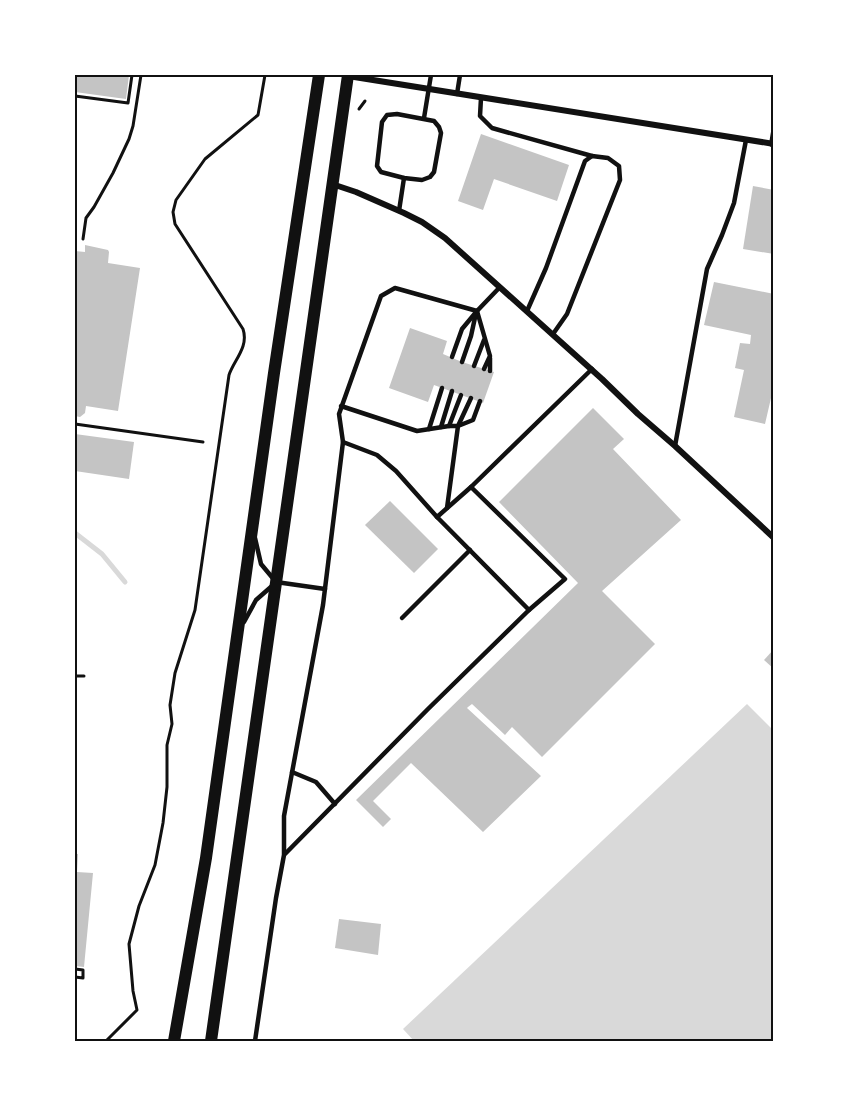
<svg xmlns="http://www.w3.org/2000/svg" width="849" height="1116" font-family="'Open Sans',sans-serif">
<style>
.water{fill:#d9d9d9}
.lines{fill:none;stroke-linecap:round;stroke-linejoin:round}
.stream{stroke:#d9d9d9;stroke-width:5}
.building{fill:#c4c4c4}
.path{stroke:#111;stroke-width:3}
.service{stroke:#111;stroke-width:4.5}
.minor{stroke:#111;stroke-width:6}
.secondary{stroke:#111;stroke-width:12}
.neatline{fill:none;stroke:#111;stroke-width:2}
</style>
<rect width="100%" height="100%" fill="#fff"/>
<path class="water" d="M747 704 774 731V1041H414L403 1029Z"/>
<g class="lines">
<path class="stream" d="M75 533 102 554 125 582"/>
</g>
<g class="building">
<path d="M75 75H129L126 99 75 92Z"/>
<path d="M481 134 569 165 557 201 494 179 483 210 458 201Z"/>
<path d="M753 186 774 190V254L743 249Z"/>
<path d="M85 245 108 250 109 252 108 263 140 268 118 411 86 406 85 413 80 417 75 416V251L85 252Z"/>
<path d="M714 282 774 294V385L765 424 734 417 744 370 735 368 740 343 750 344 751 335 704 325Z"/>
<path d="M410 328 447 341 443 354 462 362 494 372 483 403 434 385 428 402 389 388Z"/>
<path d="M593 408 624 439 613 449 681 520 602 591 655 644 542 757 512 727 505 735 472 704 468 707 467 708 541 776 483 832 411 763 373 801 391 819 383 827 356 800 578 583 499 502Z"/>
<path d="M75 434 134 442 129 479 75 471Z"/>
<path d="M390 501 438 549 414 573 365 525Z"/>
<path d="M774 649V669L764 660Z"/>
<path d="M75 854H78L77 872 93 873 84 967 75 966Z"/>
<path d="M339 919 381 924 378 955 335 948Z"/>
</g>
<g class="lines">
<g class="path">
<path d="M75 96 128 103 132 75"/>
<path d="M359 109 365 101"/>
<path d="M83 239 86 218 94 207 113 173 129 139 133 126 141 75"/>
<path d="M75 424 203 442"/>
<path d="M75 676H84"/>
<path d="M75 969 83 970V978L75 977"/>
<path d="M106 1041 137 1010 133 991 129 944 139 906 155 865 163 823 167 787V745L172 724 170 705 175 673 195 610 229 375C234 360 249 347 243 329L175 224 173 212 176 200 205 159 258 115 265 75"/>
</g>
<g class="service">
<path d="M457 94 460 75"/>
<path d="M481 98 480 116 492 128 592 156"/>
<path d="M397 114 434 121 439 127 441 133 434 172 430 177 422 180 404 178 381 172 377 166 382 122 387 115Z"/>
<path d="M424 118 431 75"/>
<path d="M399 211 404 178"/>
<path d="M477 311 490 356 484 369"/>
<path d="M527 311 546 268 585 161 592 156 608 158 619 166 620 180 567 314 553 334"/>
<path d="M452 357 462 329 477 311"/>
<path d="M490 358V371"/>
<path d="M462 362 471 336 476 313"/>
<path d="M474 366 484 340"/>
<path d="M341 406 417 431 449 426H458L471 398"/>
<path d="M449 426 461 395"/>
<path d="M441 427 452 391"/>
<path d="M429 429 442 388"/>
<path d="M343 442 339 414 381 296 395 288 477 311 500 287"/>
<path d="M675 446 707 269 722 235 734 203 746 140"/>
<path d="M471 487 565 579 529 610"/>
<path d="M447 508 458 426 473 420 480 401"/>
<path d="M255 538 261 564 276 582 325 589"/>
<path d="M402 618 470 550"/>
<path d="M244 622 256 600 272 586"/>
<path d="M292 772 316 782 335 804"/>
<path d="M284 854V816L323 605 343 442 377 455 396 471 437 517"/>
<path d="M255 1041 276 898 284 855 428 709 529 610 437 517 471 487 592 369"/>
</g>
<g class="minor">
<path d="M348 76 774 144"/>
<path d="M772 144 774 132"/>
<path d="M333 186H338L356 192 404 213 422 222 445 238 602 379 638 414 675 446 774 538"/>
</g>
<g class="secondary">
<path d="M174 1041 206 858 274 373 319 75"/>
<path d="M211 1041 348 75"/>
</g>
</g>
<rect width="849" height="1116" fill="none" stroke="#ffffff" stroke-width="153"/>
<rect x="76" y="76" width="696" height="964" class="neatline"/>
</svg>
